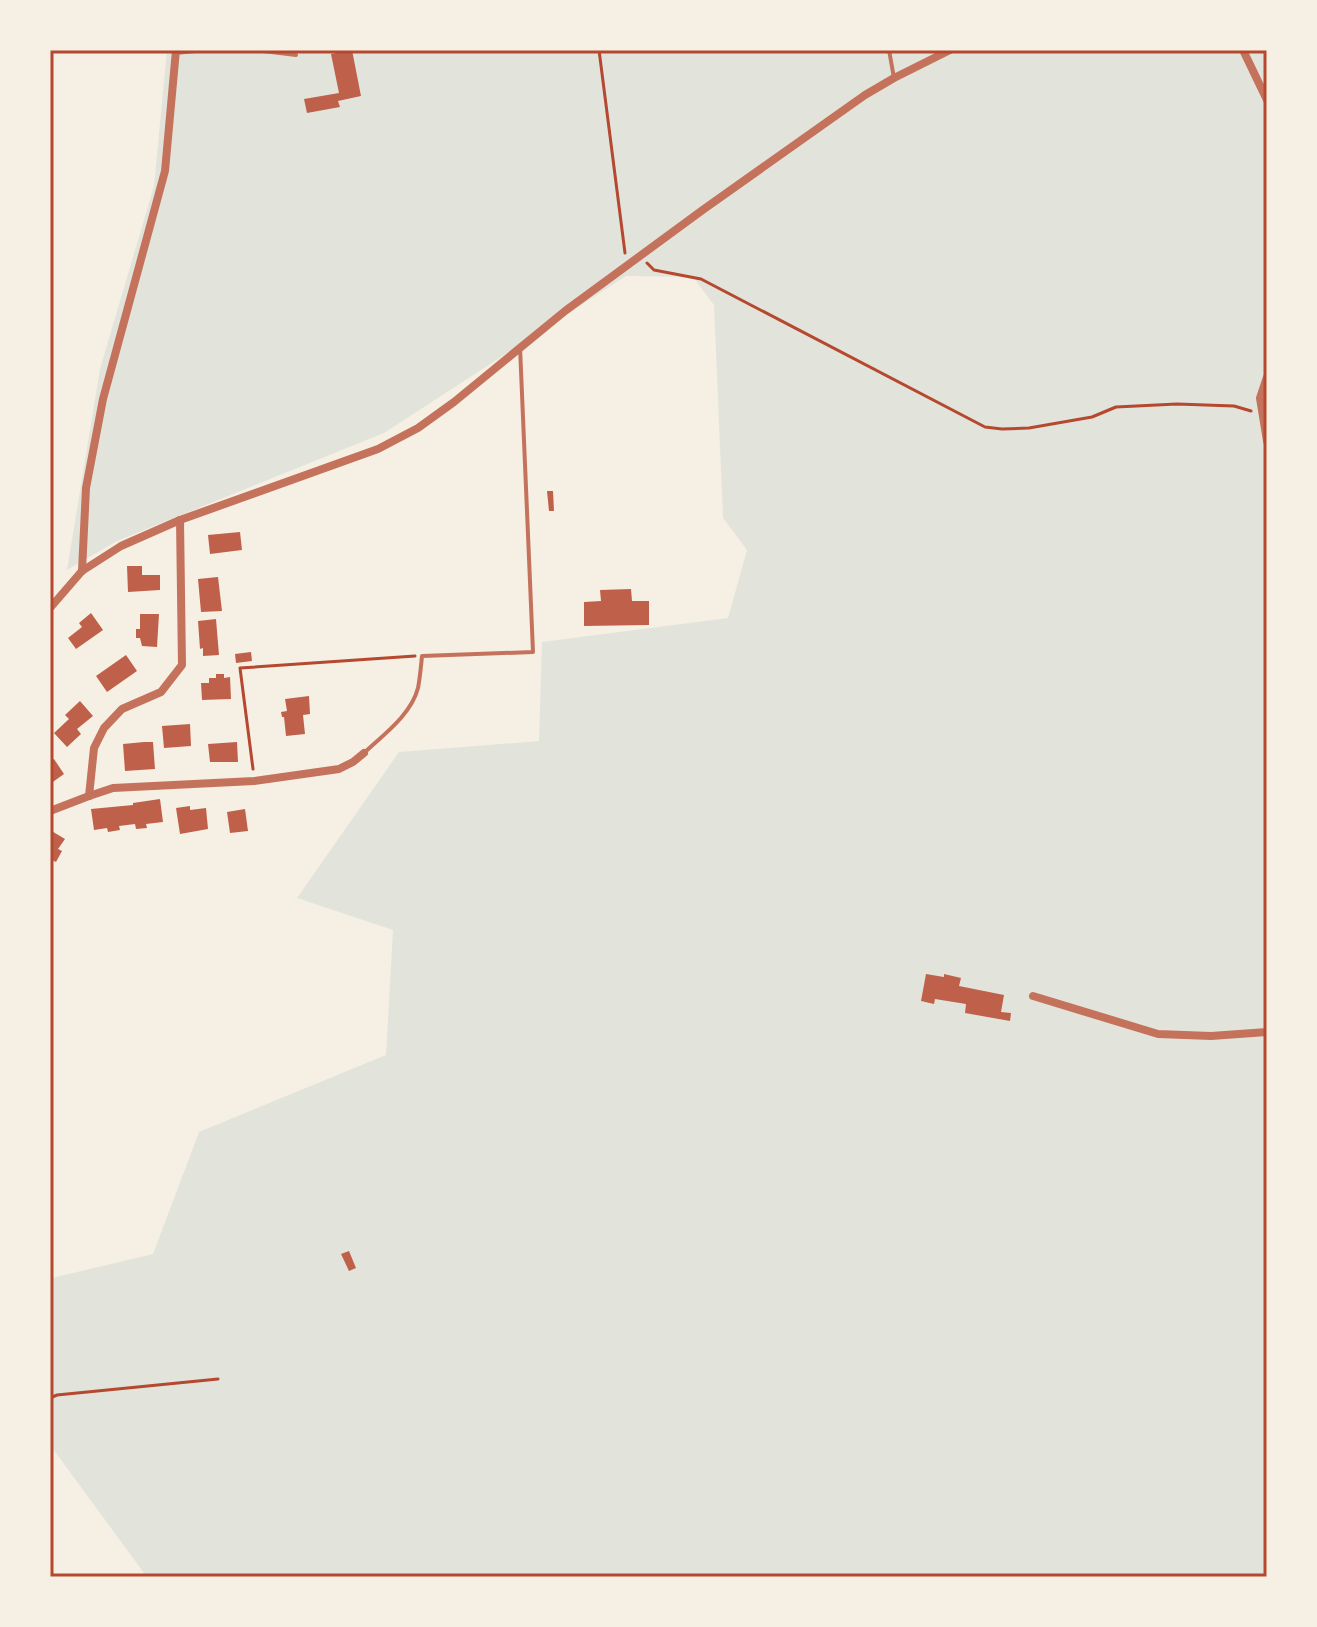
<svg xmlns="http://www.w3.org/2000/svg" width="1317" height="1627" font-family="Barlow,sans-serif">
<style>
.green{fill:#e2e4dc}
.building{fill:#bf614a}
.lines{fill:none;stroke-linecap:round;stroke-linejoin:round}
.path{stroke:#b5482f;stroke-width:3}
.service{stroke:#c5725c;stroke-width:4}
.minor{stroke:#c5725c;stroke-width:8}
.neatline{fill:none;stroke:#b5482f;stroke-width:3}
</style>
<rect width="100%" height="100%" fill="#f6efe4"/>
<path class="green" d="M167 50H1267V1577H147L50 1445V1289L52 1278 153 1254 199 1132 386 1055 393 930 297 898 399 752 539 741 542 642 728 618 747 550 723 518 714 305 693 277 626 276 384 433 117 541 67 570 100 369 154 186Z"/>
<g class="building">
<path d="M352 50 361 96 338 101 340 107 307 113 304 99 339 93 331 54Z"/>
<path d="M547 491H553L554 511H549Z"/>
<path d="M240 532 242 550 210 554 208 535Z"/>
<path d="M127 566H142V575H160V590L128 592Z"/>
<path d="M218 577 222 611 201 612 198 579Z"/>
<path d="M631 589 632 601H649V625L584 626V602L601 601 600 590Z"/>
<path d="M91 613 103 630 76 649 68 638 82 627 79 623Z"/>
<path d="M140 614H159L157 647 142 646 140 638H136V629H140Z"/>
<path d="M216 619 219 655 203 656V648L200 649 198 621Z"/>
<path d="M251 652 252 661 236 663 235 654Z"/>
<path d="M126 655 137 671 107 692 96 676Z"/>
<path d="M216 674H224V678L230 677 231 699 202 700 201 683H209V678H216Z"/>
<path d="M309 696 310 714 303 715 305 734 286 736 284 717H282L281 712 287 711 285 699Z"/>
<path d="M80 701 93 716 77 729 81 734 67 747 54 733 69 719 65 715Z"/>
<path d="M190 724 191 746 164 748 162 726Z"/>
<path d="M144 742H153L155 769 125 771 123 744Z"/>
<path d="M237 742 238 762H210L208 744Z"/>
<path d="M54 759 64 774 50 784V761Z"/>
<path d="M160 799 163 822 146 824 147 828 136 829 135 824 119 826 120 830 108 832 107 828 94 830 91 809 133 805V803Z"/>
<path d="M190 806V810L206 808 208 829 180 834 176 808Z"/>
<path d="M245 809 248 831 230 833 227 812Z"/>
<path d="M50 830 65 839 58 849 62 851 56 862 50 859Z"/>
<path d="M926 974 944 977V974L961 978 959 986 1004 995 1001 1012 1011 1013 1010 1021 965 1013 966 1004 935 999 934 1004 921 1001Z"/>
<path d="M349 1251 356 1268 349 1271 341 1254Z"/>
</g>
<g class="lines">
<g class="path">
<path d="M599 50 625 253"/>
<path d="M647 263 654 270 701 279 985 427 1002 429 1029 428 1092 417 1116 407 1177 404 1234 406 1251 411"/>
<path d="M253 769 240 668 415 656"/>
<path d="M50 1398 57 1395 218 1379"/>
</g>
<g class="service">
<path d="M255 50 296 55"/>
<path d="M889 50 894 78"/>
<path d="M176 53 204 50"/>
<path d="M364 753C383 735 411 715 418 688 420 678 421 666 422 656L533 652 520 347"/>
</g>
<g class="minor">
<path d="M1243 50 1267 100"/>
<path d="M1267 377 1260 398 1267 441"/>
<path d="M82 571 86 488 103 399 165 171 176 50"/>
<path d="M50 608 82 571 121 546 180 520 378 449 418 428 454 402 565 311 704 209 865 95 894 78 950 50"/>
<path d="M89 796 94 748 104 728 122 709 161 692 182 665 180 520"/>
<path d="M50 811 89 796 113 788 254 781 339 769 353 762 364 753"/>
<path d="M1033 996 1158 1034 1211 1036 1267 1032"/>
</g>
</g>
<rect width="1317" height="1627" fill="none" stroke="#f6efe4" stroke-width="104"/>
<rect x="52" y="52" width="1213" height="1523" class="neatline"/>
</svg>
